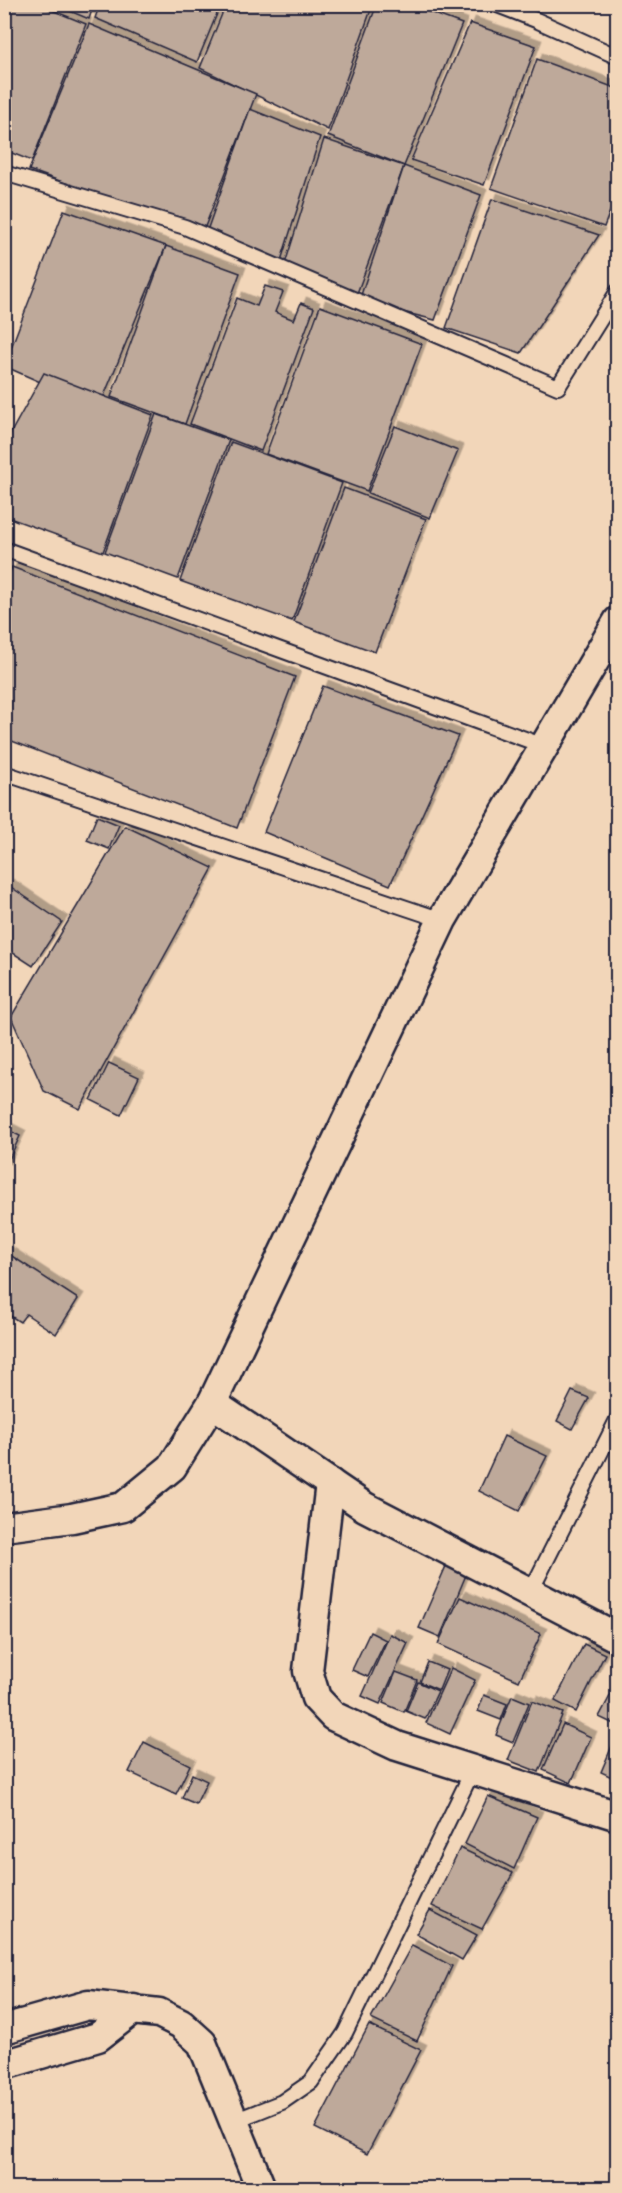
<svg xmlns="http://www.w3.org/2000/svg" width="622" height="2193" font-family="Mynerve,sans-serif">
<style>
.building{fill:#bea99a;stroke:#22223b;stroke-width:1.5;filter:url(#shadow)}
.lines{fill:none;stroke-linecap:round;stroke-linejoin:round}
.service-casing{stroke:#22223b;stroke-width:18}
.minor-casing{stroke:#22223b;stroke-width:33}
.service{stroke:#f2d6b9;stroke-width:14}
.minor{stroke:#f2d6b9;stroke-width:28}
</style>
<defs>
<filter id="shadow"><feDropShadow dx="5.5" dy="-5.5" stdDeviation="0" flood-color="#0004"/></filter>
</defs>
<rect width="100%" height="100%" fill="#f2d6b9"/>
<filter id="ink" filterUnits="userSpaceOnUse"><feTurbulence type="fractalNoise" baseFrequency=".0167" numOctaves="2"/><feDisplacementMap in="SourceGraphic" scale="12" xChannelSelector="R" yChannelSelector="G"/><feConvolveMatrix kernelMatrix="1 2 1 2 8 2 1 2 1" color-interpolation-filters="sRGB"/></filter>
<g filter="url(#ink)">
<g class="building">
<path d="M4 4H37L86 24 32 161 4 150Z"/>
<path d="M53 4H94L89 19Z"/>
<path d="M100 4H221L197 62 95 18Z"/>
<path d="M226 4H373L328 130 200 68Z"/>
<path d="M377 4H407L462 24 404 166 328 136Z"/>
<path d="M470 23 536 46 484 185 411 160Z"/>
<path d="M89 24 256 94 203 232 29 170Z"/>
<path d="M537 59 618 89V190L604 227 491 188Z"/>
<path d="M250 109 320 137 279 267 203 242Z"/>
<path d="M324 139 404 166 356 296 284 267Z"/>
<path d="M404 166 481 195 435 320 359 301Z"/>
<path d="M492 199 599 235 521 353 446 328Z"/>
<path d="M64 210 166 246 99 408 4 366Z"/>
<path d="M166 246 240 273 185 424 111 397Z"/>
<path d="M265 286 283 292 275 312 294 320 301 303 314 308 261 451 190 424 237 298 257 306Z"/>
<path d="M320 306 422 344 367 491 266 454Z"/>
<path d="M44 373 153 415 103 552 4 516V445Z"/>
<path d="M156 414 229 440 178 579 105 552Z"/>
<path d="M395 426 458 451 430 518 368 493Z"/>
<path d="M231 442 342 483 292 621 180 581Z"/>
<path d="M344 488 426 519 375 652 294 622Z"/>
<path d="M12 567 295 677 237 828 4 738V586Z"/>
<path d="M323 686 458 736 390 885 264 832Z"/>
<path d="M97 816 119 825 109 849 87 840Z"/>
<path d="M125 826 213 868 80 1109 44 1091 11 1017Z"/>
<path d="M8 885 62 922 33 966 4 947V891Z"/>
<path d="M109 1063 139 1077 121 1115 91 1100Z"/>
<path d="M4 1128 20 1136 4 1170Z"/>
<path d="M4 1251 78 1299 56 1334 26 1314 20 1322 4 1312Z"/>
<path d="M572 1391 589 1398 572 1429 557 1421Z"/>
<path d="M504 1436 547 1456 519 1511 479 1491Z"/>
<path d="M446 1566 466 1575 440 1637 419 1628Z"/>
<path d="M460 1597 541 1634 519 1681 438 1644Z"/>
<path d="M370 1632 386 1640 368 1677 352 1670Z"/>
<path d="M390 1634 408 1643 380 1704 362 1696Z"/>
<path d="M584 1644 605 1654 576 1712 555 1701Z"/>
<path d="M428 1662 447 1670 439 1690 420 1682Z"/>
<path d="M451 1668 475 1680 450 1734 426 1723Z"/>
<path d="M396 1672 417 1680 404 1712 383 1703Z"/>
<path d="M618 1681V1726L599 1717Z"/>
<path d="M418 1682 438 1691 425 1719 406 1711Z"/>
<path d="M484 1695 507 1704 501 1720 478 1711Z"/>
<path d="M512 1696 529 1703 513 1742 496 1735Z"/>
<path d="M532 1701 563 1713 539 1772 508 1760Z"/>
<path d="M563 1724 591 1737 571 1783 543 1770Z"/>
<path d="M144 1742 190 1765 176 1794 129 1772Z"/>
<path d="M612 1746 618 1749V1780L601 1772Z"/>
<path d="M192 1774 207 1781 196 1804 182 1798Z"/>
<path d="M488 1796 537 1817 514 1869 465 1844Z"/>
<path d="M460 1848 513 1873 482 1929 432 1906Z"/>
<path d="M430 1910 477 1935 462 1960 416 1934Z"/>
<path d="M412 1945 452 1966 417 2041 371 2019Z"/>
<path d="M369 2025 421 2050 367 2154 315 2128Z"/>
</g>
<g class="lines">
<defs>
<g id="service">
<path d="M495 4 536 20 618 57"/>
<path d="M4 173 185 227 558 387 618 291"/>
<path d="M4 549 544 746"/>
<path d="M4 773 442 920"/>
<path d="M530 1593 618 1418"/>
<path d="M234 2121 282 2102 311 2082 345 2033 473 1770"/>
</g>
<g id="minor">
<path d="M618 621 442 920 212 1403 365 1507 618 1638"/>
<path d="M330 1483 308 1671 316 1698 333 1716 397 1746 618 1816"/>
<path d="M4 1527 72 1518 123 1507 172 1467 212 1403"/>
<path d="M4 2029 88 2005 159 2013 181 2024 202 2043 261 2188"/>
<path d="M4 2065 98 2037 134 2009"/>
</g>
</defs>
<use href="#service" class="service-casing"/>
<use href="#minor" class="minor-casing"/>
<use href="#service" class="service"/>
<use href="#minor" class="minor"/>
</g>
</g>
<rect width="622" height="2193" fill="none" stroke="#f2d6b9" stroke-width="24"/>
<rect x="12" y="12" width="598" height="2169" fill="none" stroke="#22223b" stroke-width="2" filter="url(#ink)"/>
</svg>
